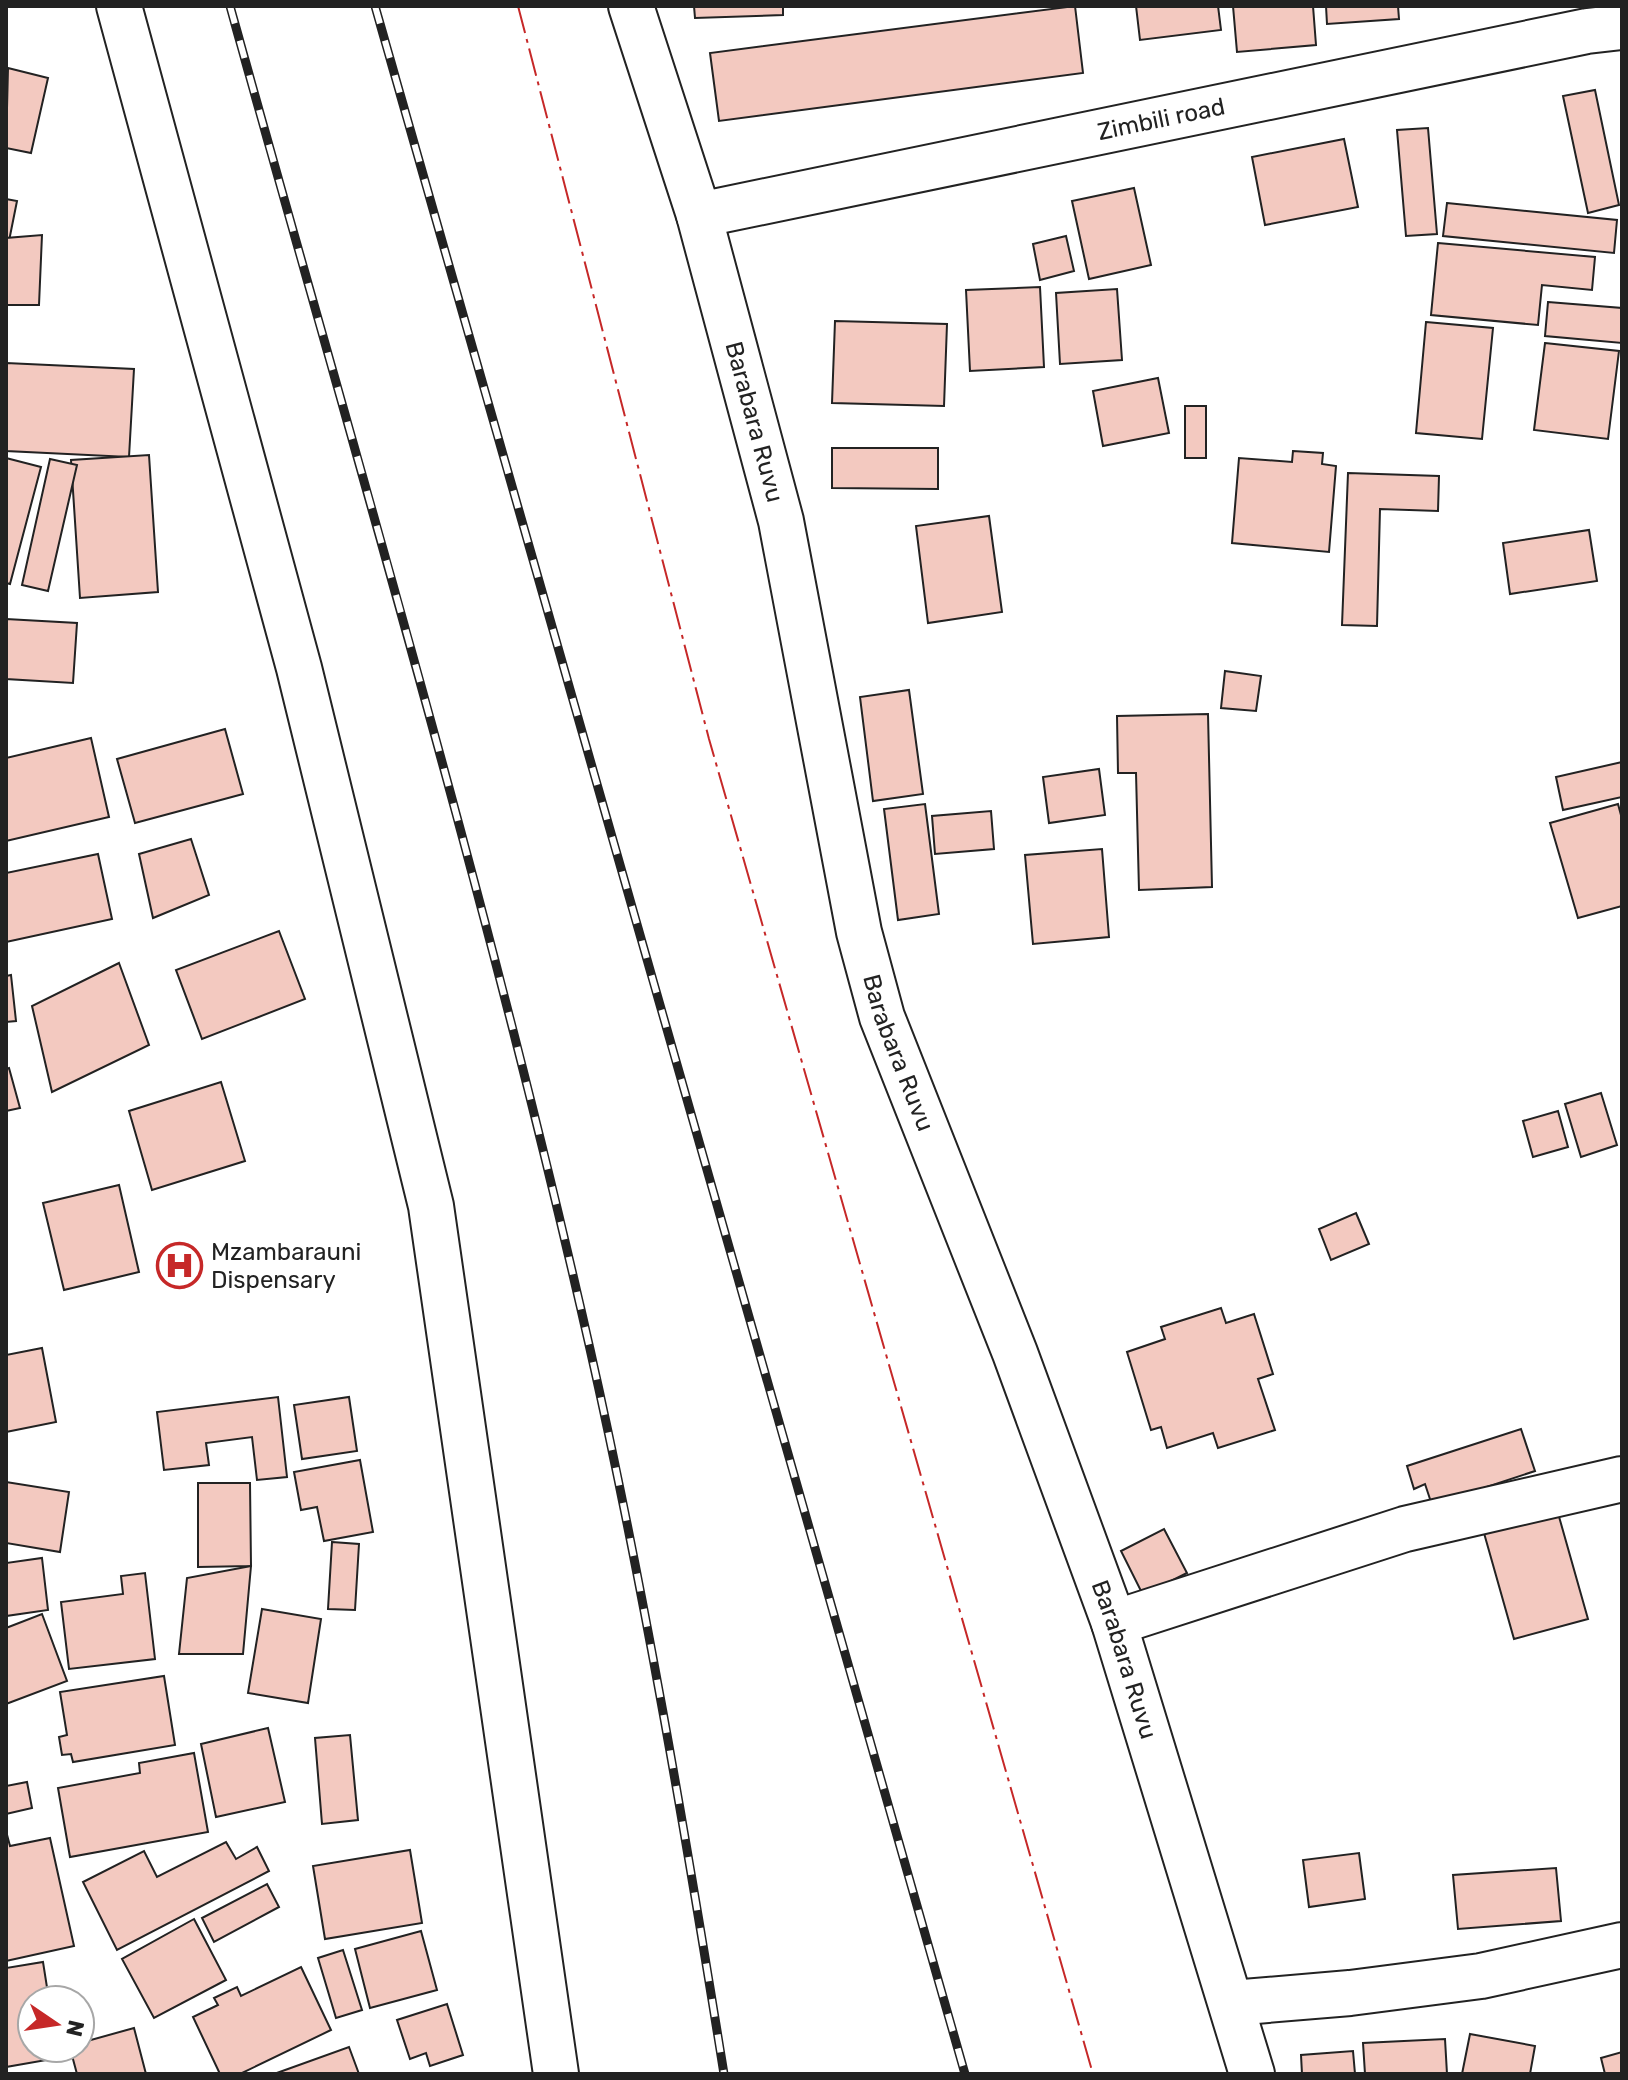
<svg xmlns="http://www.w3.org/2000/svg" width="1628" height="2080" font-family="Rubik,sans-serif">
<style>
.building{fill:#f3c9c0;stroke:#222;stroke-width:2}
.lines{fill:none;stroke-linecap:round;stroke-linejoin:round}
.minor-casing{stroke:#222;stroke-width:48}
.minor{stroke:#fff;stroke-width:44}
.rail-casing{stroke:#222;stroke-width:9}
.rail{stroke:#fff;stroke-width:6;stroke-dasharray:18;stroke-linecap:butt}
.power{stroke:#c62828;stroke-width:2;stroke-dasharray:28 6 4 6;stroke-linecap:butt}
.labels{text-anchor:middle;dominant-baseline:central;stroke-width:6;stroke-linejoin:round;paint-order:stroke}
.street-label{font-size:24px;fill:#222;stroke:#fff}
.poi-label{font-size:24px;fill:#222;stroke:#fff;text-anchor:start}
</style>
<rect width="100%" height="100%" fill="#fff"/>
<g class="building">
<path d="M694 6H783V15L695 18Z"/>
<path d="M1075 6 1083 73 719 121 710 53Z"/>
<path d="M1136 6H1218L1221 30 1140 40Z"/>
<path d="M1233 6H1313L1316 45 1237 52Z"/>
<path d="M1326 6H1398L1399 19 1327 24Z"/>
<path d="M8 68 48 78 31 153 6 148Z"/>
<path d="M1595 90 1619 205 1588 213 1563 96Z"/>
<path d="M1428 128 1437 234 1406 236 1397 130Z"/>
<path d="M1344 139 1358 207 1265 225 1252 157Z"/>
<path d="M1134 188 1151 265 1089 279 1072 201Z"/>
<path d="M6 199 17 201 7 251H6Z"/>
<path d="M1447 203 1617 220 1614 253 1443 236Z"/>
<path d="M42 235 39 305H6V238Z"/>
<path d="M1066 236 1074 271 1040 280 1033 244Z"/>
<path d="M1438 243 1595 257 1592 290 1542 285 1538 325 1431 315Z"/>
<path d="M1040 287 1044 367 970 371 966 290Z"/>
<path d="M1117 289 1122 360 1060 364 1056 293Z"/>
<path d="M1548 302 1622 308V343L1545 336Z"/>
<path d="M835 321 947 324 944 406 832 403Z"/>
<path d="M1426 322 1493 328 1482 439 1416 433Z"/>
<path d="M1545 343 1619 351 1608 439 1534 430Z"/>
<path d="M6 363 134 369 129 457 6 451Z"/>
<path d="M1158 378 1169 433 1103 446 1093 391Z"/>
<rect x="1185" y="406" width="21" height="52"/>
<path d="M832 448H938V489L832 488Z"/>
<path d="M1293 451 1323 453 1322 464 1336 466 1329 552 1232 543 1239 458 1292 462Z"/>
<path d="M149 455 158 592 80 598 71 460Z"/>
<path d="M6 458 41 467 10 584 6 583Z"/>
<path d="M50 459 77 465 48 591 22 585Z"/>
<path d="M1348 473 1439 476 1438 511 1380 509 1377 626 1342 625Z"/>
<path d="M989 516 1002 612 928 623 916 526Z"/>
<path d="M1589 530 1597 581 1510 594 1503 543Z"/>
<path d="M6 619 77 623 73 683 6 679Z"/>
<path d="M1225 671 1261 676 1256 711 1221 708Z"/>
<path d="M909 690 923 794 873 801 860 697Z"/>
<path d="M1208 714 1212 887 1139 890 1136 773H1118L1117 716Z"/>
<path d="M225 729 243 794 135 823 117 759Z"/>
<path d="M91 738 109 817 6 841V758Z"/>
<path d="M1622 762V797L1563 810 1556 777Z"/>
<path d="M1099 769 1105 815 1049 823 1043 777Z"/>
<path d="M925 804 939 914 898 920 884 809Z"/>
<path d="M1618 804 1622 819V906L1578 918 1550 823Z"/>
<path d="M991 811 994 849 935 854 932 816Z"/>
<path d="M191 839 209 895 153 918 139 854Z"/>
<path d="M1102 849 1109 937 1033 944 1025 855Z"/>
<path d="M98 854 112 919 6 942V873Z"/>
<path d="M279 931 305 999 202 1039 176 970Z"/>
<path d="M119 963 149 1045 52 1092 32 1006Z"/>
<path d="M11 975 16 1021 6 1022V976Z"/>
<path d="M9 1068 20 1108 6 1111V1069Z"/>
<path d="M221 1082 245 1161 152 1190 129 1111Z"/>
<path d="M1601 1093 1617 1145 1581 1157 1565 1104Z"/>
<path d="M1558 1111 1568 1147 1533 1157 1523 1121Z"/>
<path d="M119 1185 139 1272 64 1290 43 1203Z"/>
<path d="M1356 1213 1369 1244 1331 1260 1319 1229Z"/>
<path d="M1221 1308 1226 1323 1254 1314 1273 1374 1258 1379 1275 1430 1218 1448 1213 1433 1167 1448 1161 1427 1151 1430 1127 1352 1165 1339 1161 1327Z"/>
<path d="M42 1348 56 1422 6 1432V1355Z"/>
<path d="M278 1397 287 1477 257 1480 252 1437 206 1443 209 1465 164 1470 157 1412Z"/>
<path d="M349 1397 357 1451 302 1459 294 1405Z"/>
<path d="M1521 1429 1535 1471 1432 1505 1425 1484 1414 1489 1407 1466Z"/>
<path d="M360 1460 373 1532 324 1541 317 1507 301 1510 294 1472Z"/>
<path d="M6 1482 69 1492 60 1552 6 1543Z"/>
<path d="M198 1483H250L251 1566 198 1567Z"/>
<path d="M1556 1506 1588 1619 1514 1639 1482 1526Z"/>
<path d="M1164 1529 1187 1573 1143 1595 1121 1551Z"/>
<path d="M332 1542 359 1544 355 1610 328 1609Z"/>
<path d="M42 1558 48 1610 6 1616V1563Z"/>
<path d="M251 1566 243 1654H179L187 1578Z"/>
<path d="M145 1573 155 1659 69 1669 61 1602 123 1594 121 1576Z"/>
<path d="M262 1609 321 1619 308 1703 248 1693Z"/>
<path d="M42 1614 67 1681 6 1704V1628Z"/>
<path d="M164 1676 175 1745 73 1762 71 1754 62 1755 59 1737 67 1735 60 1692Z"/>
<path d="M268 1728 285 1802 216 1817 201 1744Z"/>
<path d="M350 1735 358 1820 322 1824 315 1738Z"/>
<path d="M194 1753 208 1832 70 1857 58 1788 140 1773 139 1763Z"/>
<path d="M27 1782 32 1808 6 1814V1786Z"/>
<path d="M6 1831 10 1846 50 1838 74 1946 6 1961Z"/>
<path d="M226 1842 236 1859 257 1847 269 1871 117 1950 83 1882 144 1851 157 1877Z"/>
<path d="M410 1850 422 1923 325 1939 313 1866Z"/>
<path d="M1359 1853 1365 1899 1309 1907 1303 1860Z"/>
<path d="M1556 1868 1561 1921 1458 1929 1453 1875Z"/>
<path d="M267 1884 279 1907 214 1942 202 1918Z"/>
<path d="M194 1919 226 1980 154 2018 122 1959Z"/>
<path d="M421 1931 437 1990 370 2008 355 1949Z"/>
<path d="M343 1950 362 2010 336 2018 318 1958Z"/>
<path d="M43 1962 49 2000H32V2048H57L58 2058 6 2067V1968Z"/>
<path d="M301 1967 331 2030 240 2074H220L193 2017 218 2005 214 1998 237 1987 241 1996Z"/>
<path d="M447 2004 463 2055 430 2066 426 2053 410 2059 397 2020Z"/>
<path d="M134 2028 146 2074H77L70 2048H80V2043Z"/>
<path d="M1470 2034 1535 2046 1530 2074H1462Z"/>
<path d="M1445 2039 1447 2074H1365L1363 2043Z"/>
<path d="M349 2047 359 2074H274Z"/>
<path d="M1353 2051 1355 2074H1302L1301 2055Z"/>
<path d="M1622 2052V2074H1605L1601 2058Z"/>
</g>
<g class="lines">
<defs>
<g id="minor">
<path d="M119 6 299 668 431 1206 556 2074"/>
<path id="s1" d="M631 6 699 215 781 521 859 932 882 1017 1015 1353 1114 1623 1252 2074"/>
<path id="s2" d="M699 215 1587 31 1622 27"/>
<path d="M1114 1623 1405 1529 1622 1479"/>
<path d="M1232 2003 1350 1993 1481 1976 1622 1945"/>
</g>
</defs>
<use href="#minor" class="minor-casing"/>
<use href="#minor" class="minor"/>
<defs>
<g id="rail">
<path d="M230 6C354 452 488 897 590 1349 644 1589 685 1831 724 2074"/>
<path d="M375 6 965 2074"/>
</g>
</defs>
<use href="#rail" class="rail-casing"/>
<use href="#rail" class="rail"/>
<path class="power" d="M518 6 709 739 1093 2074"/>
</g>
<defs>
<symbol id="hospital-ring" viewBox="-11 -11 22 22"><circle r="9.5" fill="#fff" stroke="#c62828" stroke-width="1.5"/><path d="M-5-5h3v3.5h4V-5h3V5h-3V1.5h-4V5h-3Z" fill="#c62828"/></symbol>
</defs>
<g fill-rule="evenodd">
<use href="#hospital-ring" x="154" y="1240" width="51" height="51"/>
</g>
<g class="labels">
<g class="street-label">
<text stroke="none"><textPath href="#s2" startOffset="472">Zimbili road</textPath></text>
<text stroke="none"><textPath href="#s1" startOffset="434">Barabara Ruvu</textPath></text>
<text stroke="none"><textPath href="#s1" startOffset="1082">Barabara Ruvu</textPath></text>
<text stroke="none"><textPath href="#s1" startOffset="1730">Barabara Ruvu</textPath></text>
</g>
<g class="poi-label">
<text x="211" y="1252">Mzambarauni<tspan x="211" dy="28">Dispensary</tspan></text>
</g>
</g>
<rect width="1628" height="2080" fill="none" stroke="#222222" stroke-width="16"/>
<g transform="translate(56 2024) rotate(103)"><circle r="38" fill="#ffffff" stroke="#a7a7a7" stroke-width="2"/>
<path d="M0-6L14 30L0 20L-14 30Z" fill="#c62828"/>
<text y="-12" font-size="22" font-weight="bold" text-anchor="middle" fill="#222222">N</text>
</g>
</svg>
